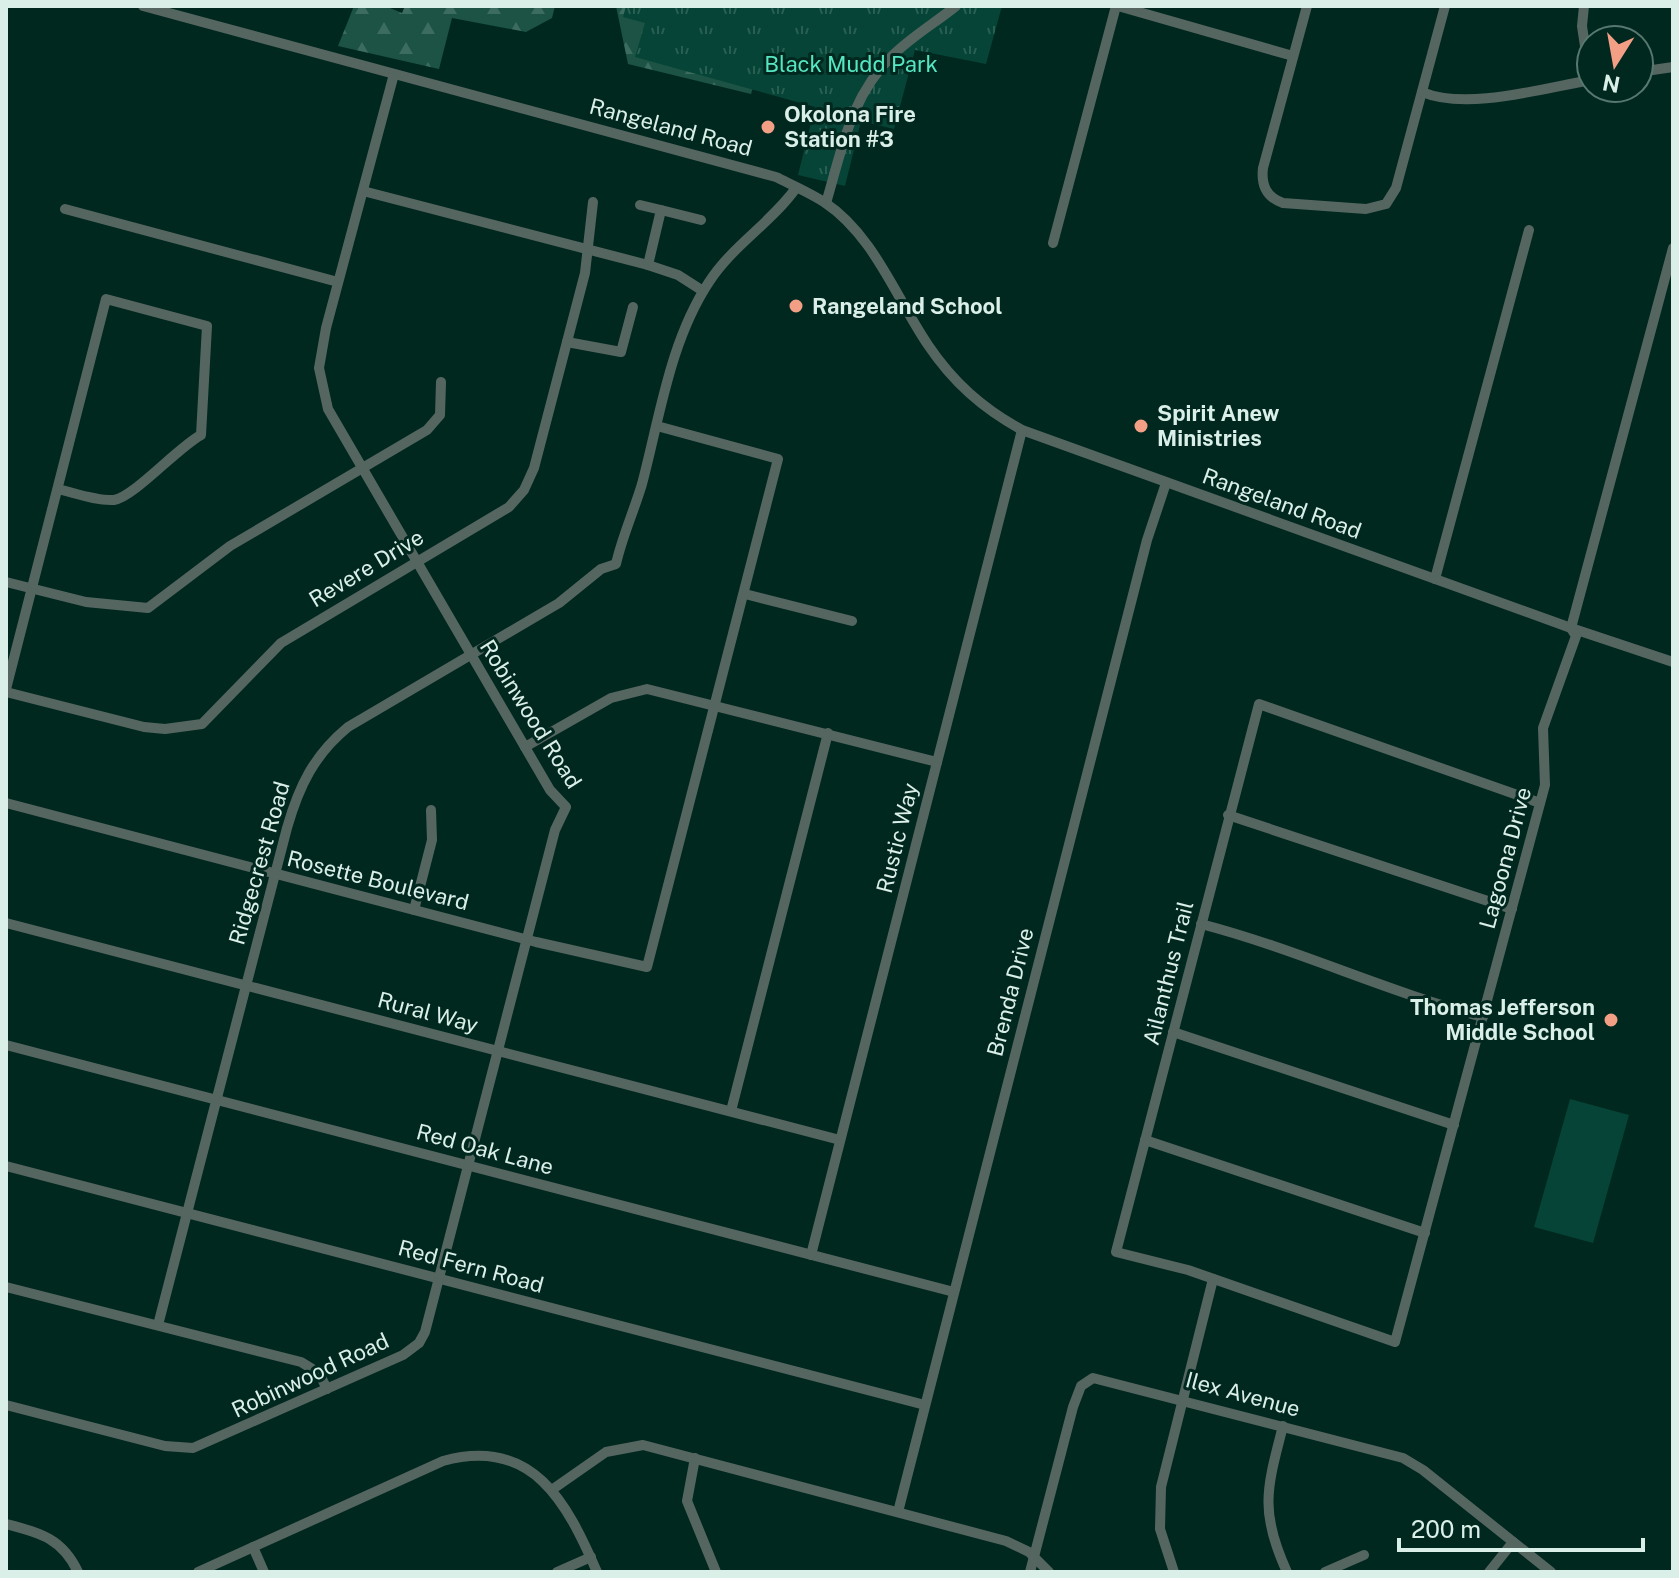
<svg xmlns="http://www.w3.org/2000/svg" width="1679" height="1578" font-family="'Public Sans',sans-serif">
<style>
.grass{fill:#054436}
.forest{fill:url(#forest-firs)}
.park{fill:url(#park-tufts)}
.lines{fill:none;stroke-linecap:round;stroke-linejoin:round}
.minor{stroke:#556660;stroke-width:10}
.poi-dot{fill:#f39f86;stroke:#00281f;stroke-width:3}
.labels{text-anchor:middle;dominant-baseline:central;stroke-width:6;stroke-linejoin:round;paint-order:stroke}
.park-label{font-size:22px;fill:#56e6c2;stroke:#00281f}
.poi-label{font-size:22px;font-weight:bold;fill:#daefe8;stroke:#00281f;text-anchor:start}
.street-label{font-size:22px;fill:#daefe8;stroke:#00281f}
</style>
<defs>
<pattern id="forest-firs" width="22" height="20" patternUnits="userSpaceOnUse" patternTransform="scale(2)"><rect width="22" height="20" fill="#1c5344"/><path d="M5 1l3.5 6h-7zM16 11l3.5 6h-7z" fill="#3c6c5f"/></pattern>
<pattern id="park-tufts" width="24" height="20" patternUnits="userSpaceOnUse" patternTransform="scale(2)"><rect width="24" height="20" fill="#054436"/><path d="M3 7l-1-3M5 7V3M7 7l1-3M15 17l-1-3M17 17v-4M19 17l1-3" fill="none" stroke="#295f53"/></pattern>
</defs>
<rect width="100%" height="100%" fill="#00281f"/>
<path class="grass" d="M1570 1099 1629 1115 1593 1243 1534 1227Z"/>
<g class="forest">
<path d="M354 6H385L402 13 405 6H555L552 18 526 32 452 18 439 69 338 46Z"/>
<path d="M616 6H777L751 94 628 64Z"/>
</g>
<path class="park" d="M626 6H1002L986 64 915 50 894 129 861 121 845 186 798 175 815 107 635 57 645 23 623 17Z"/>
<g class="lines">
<g class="minor">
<path d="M143 6 776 177C792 185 810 193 824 202 874 235 896 298 928 345 953 382 982 408 1022 430L1571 628 1673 662"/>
<path d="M1118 6 1293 56"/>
<path d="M1307 6 1263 168C1261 185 1266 197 1283 203L1366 209 1386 204 1396 188 1445 6"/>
<path d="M1584 6 1582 26 1590 80"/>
<path d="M1639 72 1673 67"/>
<path d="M1422 92C1467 111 1543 88 1591 80"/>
<path d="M363 191 648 265 678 275 703 291"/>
<path d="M826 203C842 150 850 97 892 56 911 37 935 23 956 6"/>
<path d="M640 205 661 210"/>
<path d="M65 209 338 282"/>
<path d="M1053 243 1116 6"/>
<path d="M648 265 661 210 701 220"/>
<path d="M567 342 621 352 633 307"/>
<path d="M1435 579 1529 230"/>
<path d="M6 582 86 602 148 608 230 546 427 430 440 415 441 382"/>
<path d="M745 594 852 621"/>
<path d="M6 689 106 299 207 326 201 435C177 448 134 497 114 500 96 501 75 493 58 489"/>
<path d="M6 692 144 727 165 729 202 724 281 643 509 507 524 490 534 468 585 273 593 202"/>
<path d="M525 747 611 698 647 689 937 762"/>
<path d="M6 803 536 942 647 967 778 459 657 426"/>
<path d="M1540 803 1259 704 1116 1252 1188 1270 1395 1342 1545 785 1543 728 1576 636 1571 628 1673 248"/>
<path d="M1228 815 1512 909"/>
<path d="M414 910 432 840 431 810"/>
<path d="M6 923 840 1140"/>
<path d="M1201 924C1297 949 1387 992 1483 1017"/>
<path d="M1173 1032 1454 1125"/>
<path d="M6 1045 954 1292"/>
<path d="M731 1111 828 733"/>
<path d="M1145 1140 1425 1233"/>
<path d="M6 1166 925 1405"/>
<path d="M811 1255 1022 430"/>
<path d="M6 1287 301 1362 319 1373 327 1389"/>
<path d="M158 1325 287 828C299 786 314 755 348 727L559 603 601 569 616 564C622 537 634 511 642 484 660 416 670 341 709 282 733 245 771 223 796 188"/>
<path d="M6 1405 165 1446 193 1448 403 1355 419 1343 425 1332 555 830 566 807 550 790 328 409 319 368 326 328 394 74"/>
<path d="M1283 1426C1267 1488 1259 1511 1287 1572"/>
<path d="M695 1458 687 1501 716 1572"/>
<path d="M553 1489 606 1452 643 1445 1006 1541 1029 1552 1049 1572"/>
<path d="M898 1512 1147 540 1166 483"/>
<path d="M6 1524C40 1533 62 1538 78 1572"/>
<path d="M253 1547 264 1572"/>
<path d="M198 1572 443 1461C533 1436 567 1503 597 1572"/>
<path d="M557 1572 591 1557"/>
<path d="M1030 1572 1073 1407 1081 1386 1093 1378 1403 1458 1423 1470 1551 1572"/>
<path d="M1174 1572 1160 1529 1161 1487 1213 1279"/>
<path d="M1325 1572 1364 1555"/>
<path d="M1489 1572 1513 1542"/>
</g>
</g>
<g class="poi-dot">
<circle cx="768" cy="127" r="8"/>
<circle cx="796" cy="306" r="8"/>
<circle cx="1141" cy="426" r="8"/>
<circle cx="1611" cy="1020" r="8"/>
</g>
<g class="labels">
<g class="park-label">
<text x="851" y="64">Black Mudd Park</text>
</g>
<g class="poi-label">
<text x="784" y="114">Okolona Fire<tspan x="784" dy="25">Station #3</tspan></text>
<text x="812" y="306">Rangeland School</text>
<text x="1157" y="413">Spirit Anew<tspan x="1157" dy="25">Ministries</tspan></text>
<text x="1595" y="1007" text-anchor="end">Thomas Jefferson<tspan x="1595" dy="25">Middle School</tspan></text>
</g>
<g class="street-label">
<text transform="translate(671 127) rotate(15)">Rangeland Road</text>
<text transform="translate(1282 503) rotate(20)">Rangeland Road</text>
<text transform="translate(366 568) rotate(-31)">Revere Drive</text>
<text transform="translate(531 714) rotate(58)">Robinwood Road</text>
<text transform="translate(897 838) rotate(-76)">Rustic Way</text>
<text transform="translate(1505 858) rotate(-75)">Lagoona Drive</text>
<text transform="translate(259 863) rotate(-74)">Ridgecrest Road</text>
<text transform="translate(378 880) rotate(14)">Rosette Boulevard</text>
<text transform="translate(1168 973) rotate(-76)">Ailanthus Trail</text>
<text transform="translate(1010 992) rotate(-76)">Brenda Drive</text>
<text transform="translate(428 1012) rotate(15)">Rural Way</text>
<text transform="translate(485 1149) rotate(15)">Red Oak Lane</text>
<text transform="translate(471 1266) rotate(15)">Red Fern Road</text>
<text transform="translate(310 1375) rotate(-25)">Robinwood Road</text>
<text transform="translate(1243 1394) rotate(15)">Ilex Avenue</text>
</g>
</g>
<rect width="1679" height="1578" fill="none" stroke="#daefe8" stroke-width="16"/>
<g transform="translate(1615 64) rotate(191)"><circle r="38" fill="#00281f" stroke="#57786f" stroke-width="2"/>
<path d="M0-6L14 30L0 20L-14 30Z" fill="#f39f86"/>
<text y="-12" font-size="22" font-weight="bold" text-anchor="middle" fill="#daefe8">N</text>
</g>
<path d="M1399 1538v12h244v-12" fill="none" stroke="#daefe8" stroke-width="4"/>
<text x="1411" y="1538" font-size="24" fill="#daefe8" stroke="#00281f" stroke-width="6" paint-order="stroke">200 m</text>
</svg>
